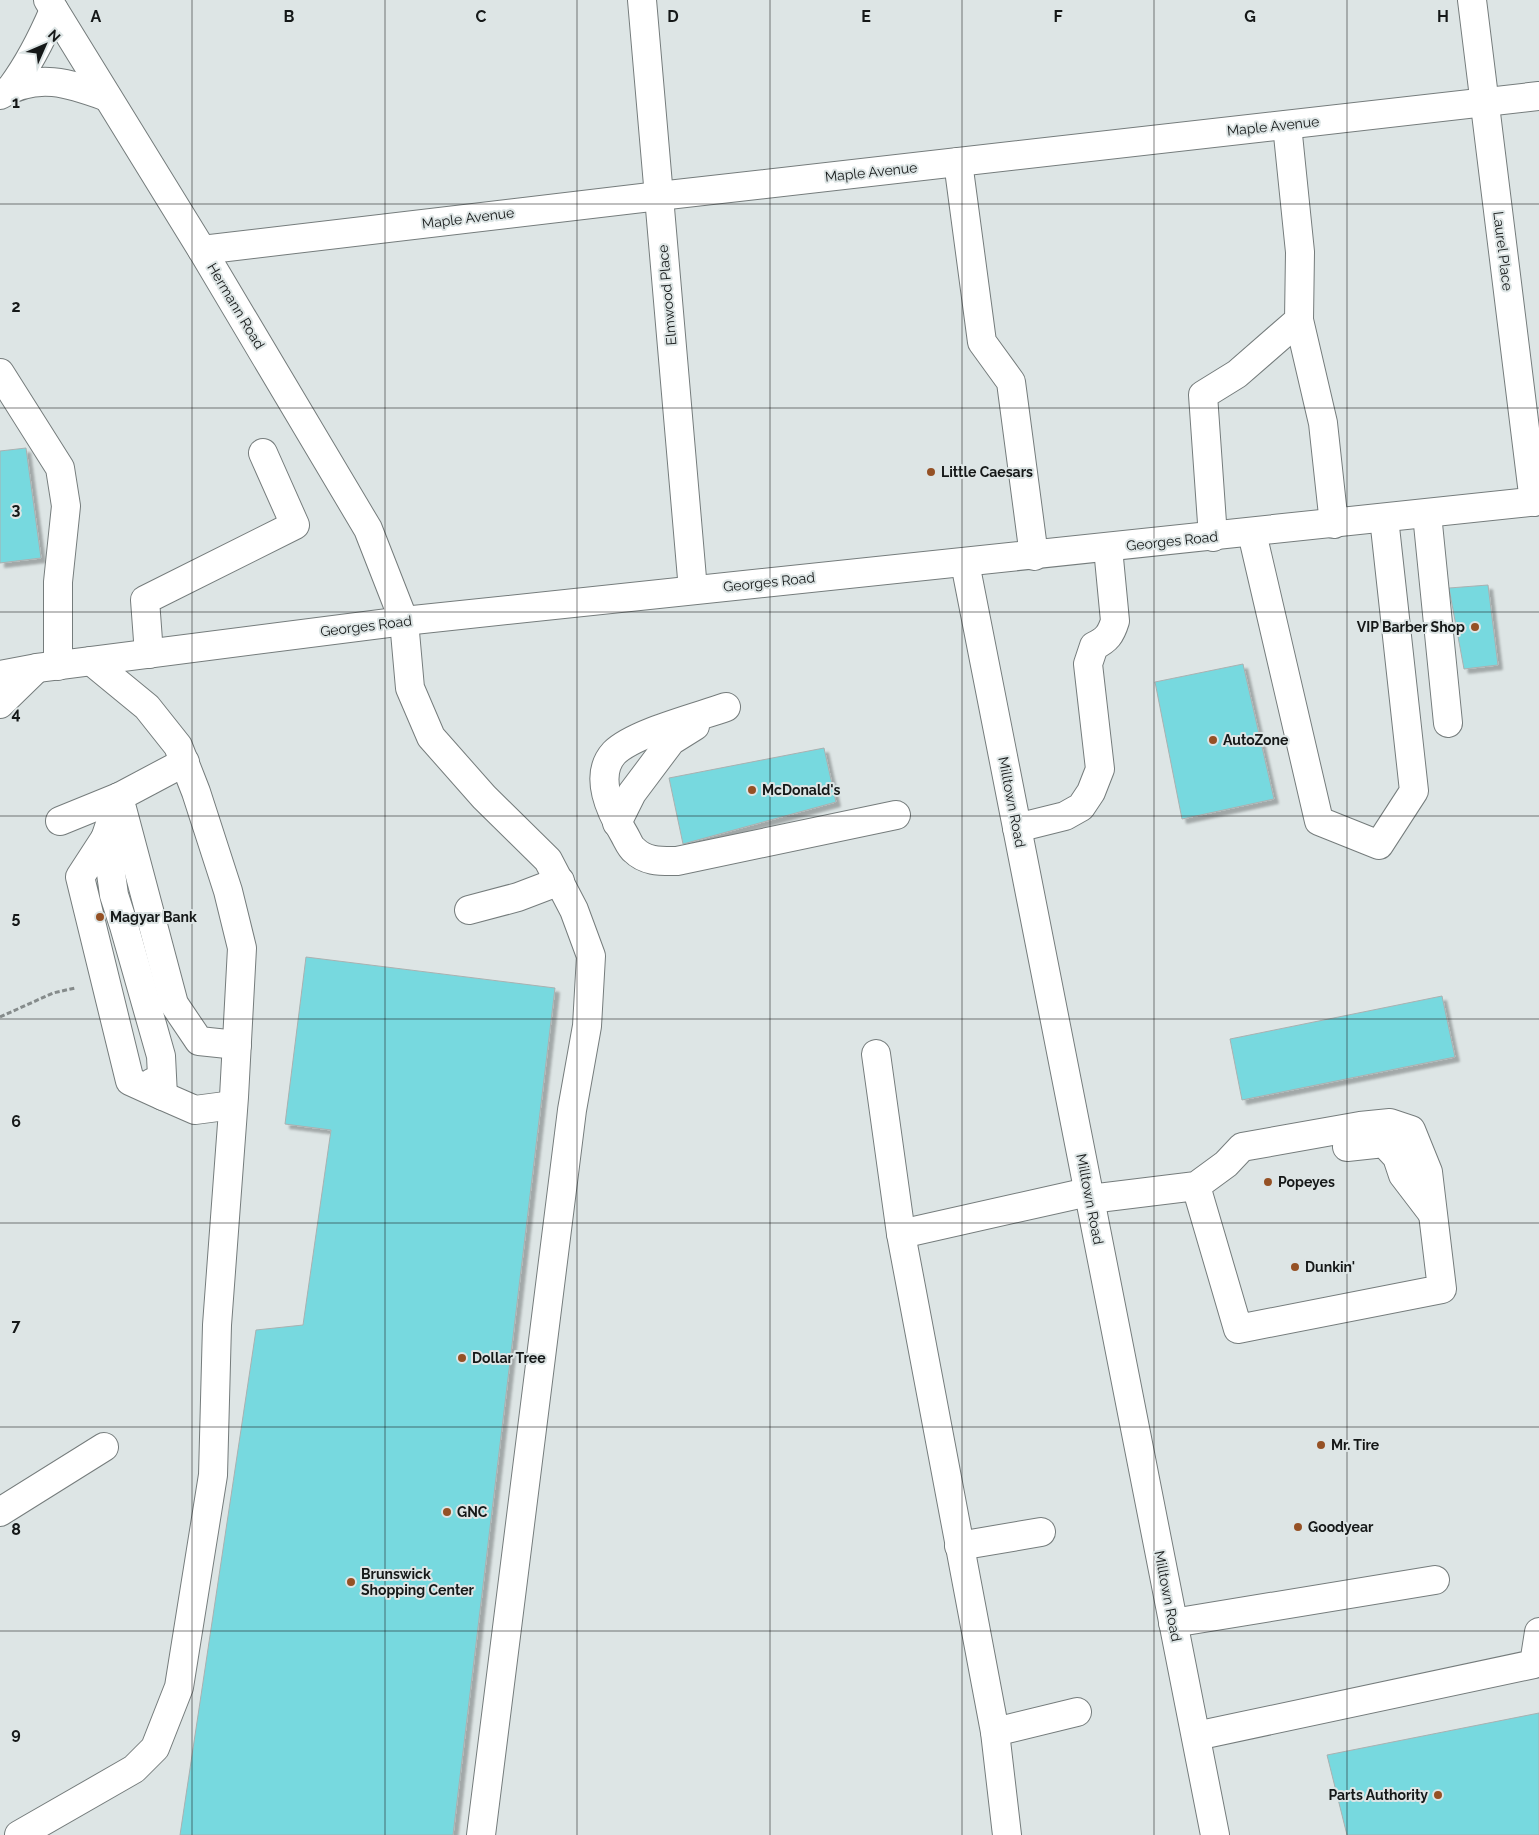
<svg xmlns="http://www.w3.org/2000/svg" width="1539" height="1835" font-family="Raleway,sans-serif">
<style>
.building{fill:#77d9df;stroke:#aab1b1;filter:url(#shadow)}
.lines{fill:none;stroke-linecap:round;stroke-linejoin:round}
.minor-casing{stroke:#757c7c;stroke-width:30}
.path{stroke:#858b8b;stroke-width:3;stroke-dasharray:5 2.5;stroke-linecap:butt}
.minor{stroke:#fff;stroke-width:28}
.grid{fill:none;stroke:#151818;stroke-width:1;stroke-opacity:0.55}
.poi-dot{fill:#955125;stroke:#dde5e5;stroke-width:2}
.labels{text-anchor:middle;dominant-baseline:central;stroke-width:4;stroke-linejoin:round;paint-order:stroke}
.street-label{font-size:14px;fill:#151818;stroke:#dde5e5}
.poi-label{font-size:14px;font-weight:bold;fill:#151818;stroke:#dde5e5;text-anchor:start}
.grid-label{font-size:16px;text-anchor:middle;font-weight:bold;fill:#151818;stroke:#dde5e5;stroke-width:4;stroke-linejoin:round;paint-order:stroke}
</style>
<defs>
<filter id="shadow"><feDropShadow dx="4.5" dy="4.5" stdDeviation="1" flood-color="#0004"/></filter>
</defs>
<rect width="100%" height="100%" fill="#dde5e5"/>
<g class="building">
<path d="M26 448 41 558 0 563V451Z"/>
<path d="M1488 585 1498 665 1464 669 1449 588Z"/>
<path d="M1243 664 1274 799 1182 819 1155 682Z"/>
<path d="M824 748 836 802 683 844 669 778Z"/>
<path d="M306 957 555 988 453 1835H180L256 1330 303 1325 331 1130 285 1124Z"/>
<path d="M1442 996 1455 1057 1242 1100 1230 1039Z"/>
<path d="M1539 1713V1835H1347L1327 1755Z"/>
</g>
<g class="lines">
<defs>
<g id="minor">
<path d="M48 0 202 250 368 529 404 621 410 688 431 737 484 797 548 860 574 910 591 956 587 1026 572 1110 481 1835"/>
<path d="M642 0 693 590"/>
<path d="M1472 0 1534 502"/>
<path d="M11 88C29 64 42 38 54 10"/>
<path d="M0 95C37 72 69 83 107 97"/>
<path d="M958 162 982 342 1011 382 1034 556"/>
<path d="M202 250 659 196 1539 96"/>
<path d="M1299 320 1323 423 1334 524"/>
<path d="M0 373 60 468 66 506 58 582V666"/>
<path d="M1427 514 1448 723"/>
<path d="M1252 533 1319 821 1379 845 1414 791 1384 518"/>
<path d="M1213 537 1203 395 1237 374 1299 320 1300 252 1287 125"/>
<path d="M965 563 1215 1835"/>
<path d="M149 654 145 600 295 525 263 453"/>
<path d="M0 675 37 668 404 621 1539 501"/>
<path d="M0 704 37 668"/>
<path d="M726 707C698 717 634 733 614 753 593 776 611 812 624 834 627 839 630 847 634 850 646 862 661 861 677 861L896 815"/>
<path d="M185 762 119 797 174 1004 199 1041 237 1045"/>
<path d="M60 821 119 797"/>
<path d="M617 823 632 793 671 741 695 726"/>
<path d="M1017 828 1065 816 1081 807 1091 792 1100 769 1088 664 1094 646C1107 640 1111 634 1115 621L1108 548"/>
<path d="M106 837 114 895 124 926 161 1056 163 1096 130 1081 80 877Z"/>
<path d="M100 854 119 797"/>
<path d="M469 910 518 897 560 881"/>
<path d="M876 1054 901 1234 995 1732 1007 1835"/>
<path d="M153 1082 163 1096 195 1110 233 1105"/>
<path d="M1347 1147 1384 1143 1397 1157 1403 1175 1432 1213"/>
<path d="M1090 1199 1196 1186 1226 1164 1242 1147 1360 1126 1390 1123 1411 1130 1428 1172 1442 1289 1238 1329 1196 1186"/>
<path d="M901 1234 1088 1192"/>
<path d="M0 1512 104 1447"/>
<path d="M959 1546 1041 1532"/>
<path d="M1173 1623 1435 1580"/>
<path d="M995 1732 1077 1712"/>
<path d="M1196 1736 1534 1664 1539 1632"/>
<path d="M19 1835 134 1769 155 1748 179 1687 213 1475 217 1325 234 1097 242 948 228 891 196 792 178 746 147 707 91 661"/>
</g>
</defs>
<use href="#minor" class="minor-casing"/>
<path class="path" d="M0 1017 53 993 75 988"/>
<use href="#minor" class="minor"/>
</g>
<path class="grid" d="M192 0V1835M385 0V1835M577 0V1835M770 0V1835M962 0V1835M1154 0V1835M1347 0V1835M0 204H1539M0 408H1539M0 612H1539M0 816H1539M0 1019H1539M0 1223H1539M0 1427H1539M0 1631H1539"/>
<g class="poi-dot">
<circle cx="931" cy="472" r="5"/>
<circle cx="1475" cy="627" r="5"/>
<circle cx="1213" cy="740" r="5"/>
<circle cx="752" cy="790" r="5"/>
<circle cx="100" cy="917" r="5"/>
<circle cx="1268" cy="1182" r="5"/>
<circle cx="1295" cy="1267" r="5"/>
<circle cx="462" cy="1358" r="5"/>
<circle cx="1321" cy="1445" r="5"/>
<circle cx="447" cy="1512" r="5"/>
<circle cx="1298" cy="1527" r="5"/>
<circle cx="351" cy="1582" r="5"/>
<circle cx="1438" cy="1795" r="5"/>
</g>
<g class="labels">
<g class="street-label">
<text transform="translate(1273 126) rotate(-6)">Maple Avenue</text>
<text transform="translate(871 172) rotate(-6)">Maple Avenue</text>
<text transform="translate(468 218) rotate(-7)">Maple Avenue</text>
<text transform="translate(1503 251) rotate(83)">Laurel Place</text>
<text transform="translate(667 295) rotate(-95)">Elmwood Place</text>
<text transform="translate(236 306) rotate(59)">Hermann Road</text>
<text transform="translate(1172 541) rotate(-6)">Georges Road</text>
<text transform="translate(769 582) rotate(-6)">Georges Road</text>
<text transform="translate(366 626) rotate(-7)">Georges Road</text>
<text transform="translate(1012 802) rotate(79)">Milltown Road</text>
<text transform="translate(1090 1199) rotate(79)">Milltown Road</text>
<text transform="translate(1168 1596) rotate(79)">Milltown Road</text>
</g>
<g class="poi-label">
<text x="941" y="472">Little Caesars</text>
<text x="1465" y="627" text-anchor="end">VIP Barber Shop</text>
<text x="1223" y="740">AutoZone</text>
<text x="762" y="790">McDonald's</text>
<text x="110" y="917">Magyar Bank</text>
<text x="1278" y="1182">Popeyes</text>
<text x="1305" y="1267">Dunkin'</text>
<text x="472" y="1358">Dollar Tree</text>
<text x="1331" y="1445">Mr. Tire</text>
<text x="457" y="1512">GNC</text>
<text x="1308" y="1527">Goodyear</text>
<text x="361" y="1574">Brunswick<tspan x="361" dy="16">Shopping Center</tspan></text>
<text x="1428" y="1795" text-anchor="end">Parts Authority</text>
</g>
</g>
<g class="grid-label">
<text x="96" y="22">A</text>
<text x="289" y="22">B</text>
<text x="481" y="22">C</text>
<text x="673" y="22">D</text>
<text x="866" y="22">E</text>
<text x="1058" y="22">F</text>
<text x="1250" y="22">G</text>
<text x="1443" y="22">H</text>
<text x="16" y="108">1</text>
<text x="16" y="312">2</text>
<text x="16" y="515">3</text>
<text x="16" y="719">4</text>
<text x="16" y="923">5</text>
<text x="16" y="1127">6</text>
<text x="16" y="1331">7</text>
<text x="16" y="1535">8</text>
<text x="16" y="1739">9</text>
</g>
<g transform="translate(45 45) rotate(45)" stroke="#dde5e5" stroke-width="4" paint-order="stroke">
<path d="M0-4L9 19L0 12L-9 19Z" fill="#151818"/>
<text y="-8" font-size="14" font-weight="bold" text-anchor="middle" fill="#151818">N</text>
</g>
</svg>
